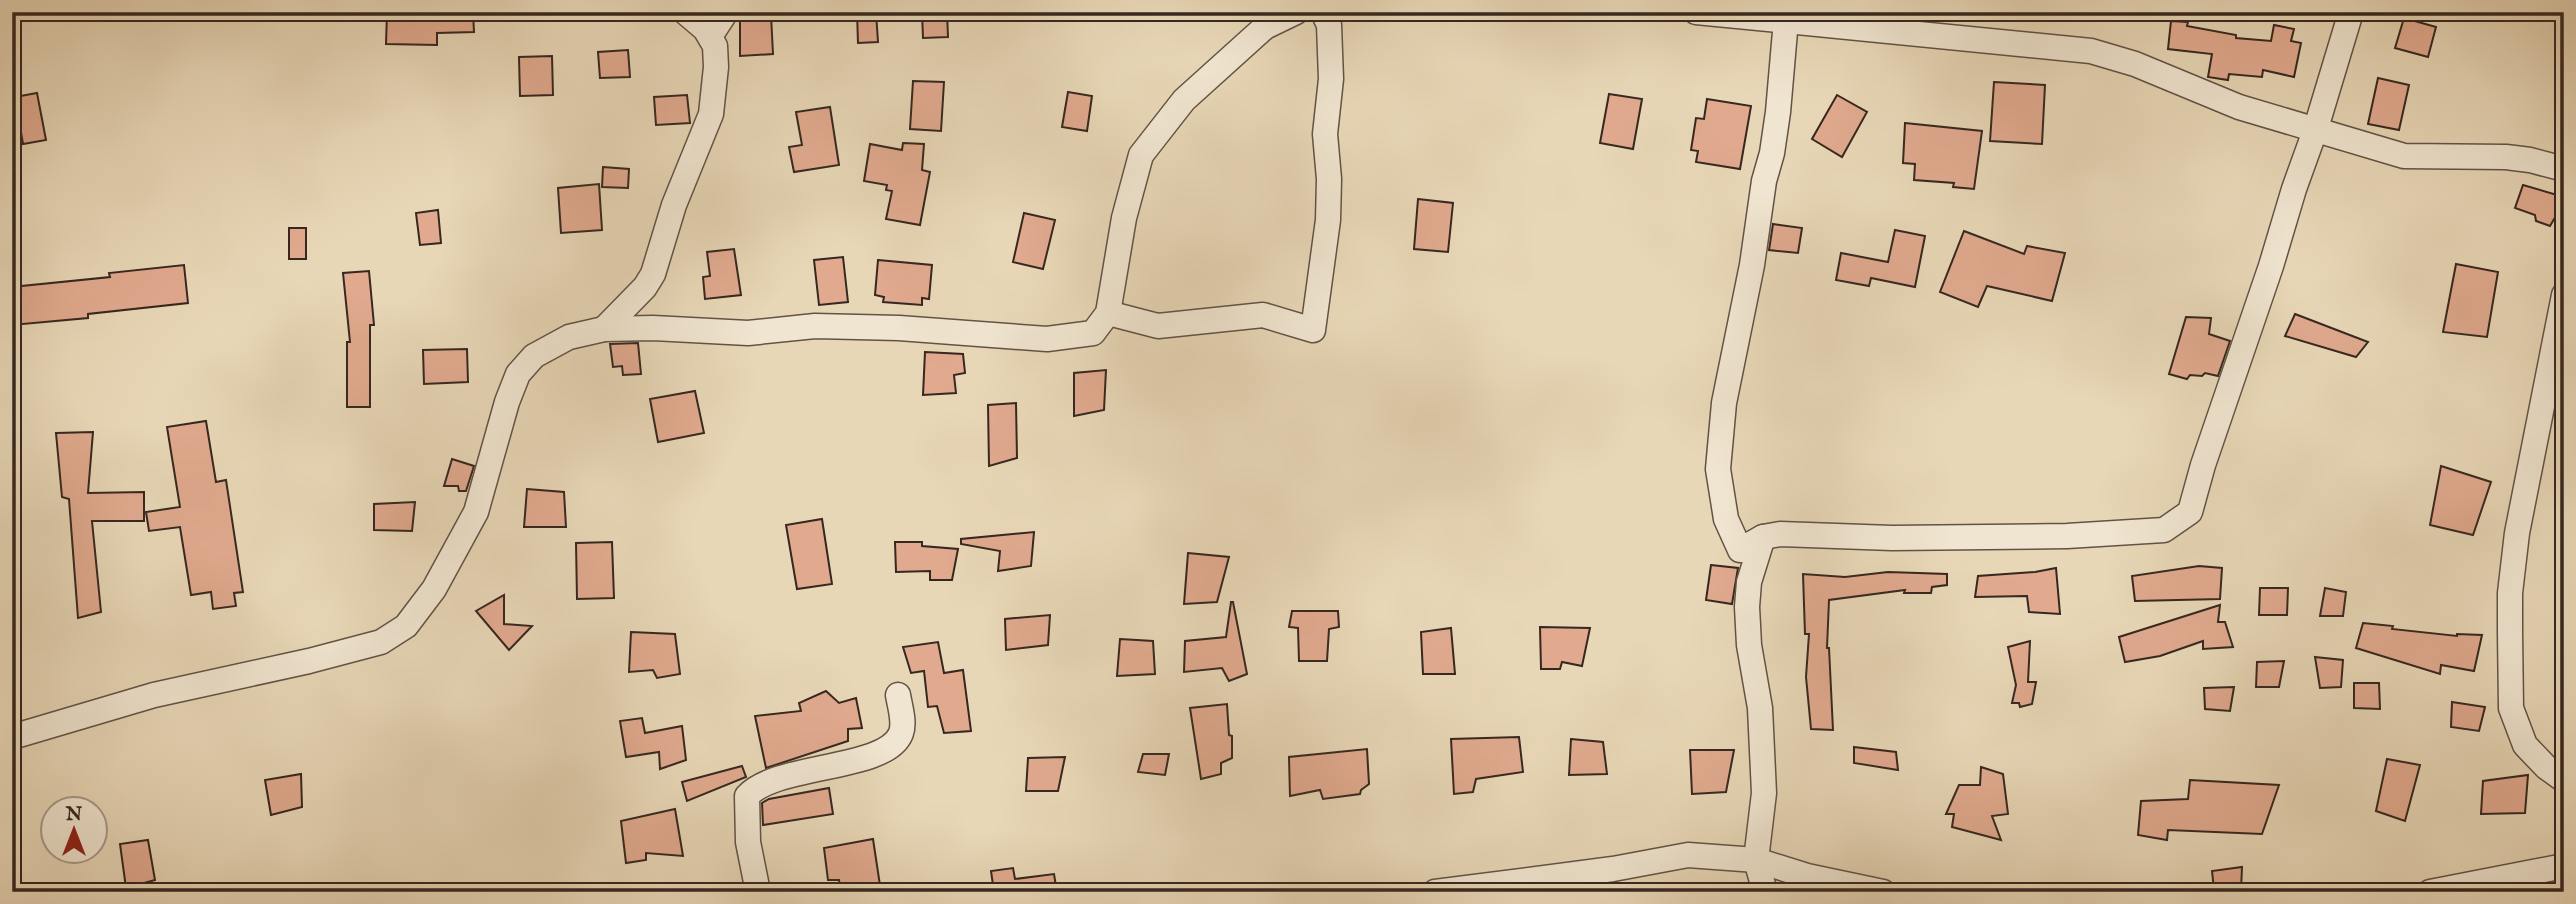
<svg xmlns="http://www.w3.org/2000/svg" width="2576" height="904" font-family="'IM FELL English',serif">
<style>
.building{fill:#e1aa8f;stroke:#362720;stroke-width:2}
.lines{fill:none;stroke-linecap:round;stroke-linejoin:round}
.minor-casing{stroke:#625346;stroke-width:27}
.minor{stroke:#f0e5d0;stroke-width:24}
</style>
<rect width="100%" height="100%" fill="#e8d7b7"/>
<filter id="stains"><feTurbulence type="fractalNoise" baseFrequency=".00286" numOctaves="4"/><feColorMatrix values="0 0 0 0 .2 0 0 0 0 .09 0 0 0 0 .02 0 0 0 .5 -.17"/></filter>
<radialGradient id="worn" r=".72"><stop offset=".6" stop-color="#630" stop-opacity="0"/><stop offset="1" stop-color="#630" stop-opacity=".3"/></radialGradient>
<g class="building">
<path d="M387 12H473L474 32 437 33V45L386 44Z"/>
<path d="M857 12H876L878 42 858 43Z"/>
<path d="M922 12H947L948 37 923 38Z"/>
<path d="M771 15 773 54 740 56V16Z"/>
<path d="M2404 18 2436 27 2428 57 2395 48Z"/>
<path d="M2171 21 2188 22 2187 26 2236 35V38L2271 41 2274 25 2294 29 2291 41 2301 43 2294 77 2263 70 2262 77 2229 74 2228 80 2208 77 2212 54 2168 49Z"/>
<path d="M628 50 630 77 600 78 598 52Z"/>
<path d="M552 56 553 95 520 96 519 57Z"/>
<path d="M2378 78 2409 85 2399 130 2368 124Z"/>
<path d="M913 81 944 82 941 131 910 129Z"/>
<path d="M1994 82 2045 85 2042 144 1990 141Z"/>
<path d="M1068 92 1092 96 1087 131 1062 127Z"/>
<path d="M37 93 46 140 23 144 15 97Z"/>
<path d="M1609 94 1642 99 1633 149 1600 143Z"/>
<path d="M687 95 690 123 656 125 654 97Z"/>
<path d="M1837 95 1867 112 1842 157 1812 139Z"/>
<path d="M1707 99 1751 106 1740 169 1696 162 1698 151 1691 150 1696 118 1704 119Z"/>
<path d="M830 107 839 165 794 172 789 147 802 145 796 112Z"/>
<path d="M1905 123 1982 131 1974 189 1953 187 1954 183 1914 180 1915 164 1903 163Z"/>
<path d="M903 143 924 144 922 170 930 172 920 225 886 219 892 191 886 190 887 185 864 181 870 144 902 150Z"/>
<path d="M603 167 629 169 628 188 602 187Z"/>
<path d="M599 184 602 230 561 233 558 188Z"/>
<path d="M2523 185 2564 197V202L2550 226 2536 221 2535 215 2515 208Z"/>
<path d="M1418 199 1453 203 1448 252 1414 249Z"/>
<path d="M438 210 441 243 420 245 416 213Z"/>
<path d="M1024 213 1055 220 1043 269 1013 262Z"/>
<path d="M1773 224 1802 228 1798 253 1769 250Z"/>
<rect x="289" y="228" width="17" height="31"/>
<path d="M1895 230 1925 236 1915 287 1871 278 1869 286 1836 280 1841 253 1888 262Z"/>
<path d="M1964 231 2024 254 2027 246 2065 253 2052 301 1987 286 1978 307 1940 292Z"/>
<path d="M734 249 741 295 705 299 703 277 710 276 707 252Z"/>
<path d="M843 257 848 302 819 305 814 260Z"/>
<path d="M878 260 932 265 929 299 922 298V305L883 302 884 297 875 295Z"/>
<path d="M2456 264 2498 272 2487 337 2443 332Z"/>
<path d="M184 265 188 303 88 314V318L12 325V287L110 277 109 273Z"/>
<path d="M369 271 374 325H370V407H347V342H350L343 273Z"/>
<path d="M2295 314 2368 342 2356 357 2285 336Z"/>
<path d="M2186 317 2211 318 2209 334 2230 341 2218 376 2205 373 2202 376 2190 375 2187 379 2169 374Z"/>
<path d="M638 343 641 374 623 375 622 366 613 367 610 344Z"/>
<path d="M467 349 468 382 424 384 423 350Z"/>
<path d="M925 352 963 354 965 373 954 375 956 393 923 395Z"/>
<path d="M1106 370 1104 410 1074 416V373Z"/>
<path d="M695 391 704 433 658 442 650 399Z"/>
<path d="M1016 403 1017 458 989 466 988 405Z"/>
<path d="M206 421 216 482 226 480 243 592 234 593 236 606 213 609 211 592 191 595 180 527 149 531 146 512 180 507 167 427Z"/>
<path d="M93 432 88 493 144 492V521H92L101 612 78 618 69 499 62 497 56 433Z"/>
<path d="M452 459 474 466 466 491H459L458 486H444Z"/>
<path d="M2441 466 2491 482 2473 535 2430 525Z"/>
<path d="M527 489 564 492 566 527H524Z"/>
<path d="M415 502 412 531 374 530V504Z"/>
<path d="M822 519 832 584 797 589 786 525Z"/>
<path d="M1034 532 1031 566 998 571 1000 551 961 544V539Z"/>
<path d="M612 542 614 598 577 599 576 543Z"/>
<path d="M895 542H922V546L958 549 952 580H930V571L896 572Z"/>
<path d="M1188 553 1229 557 1217 602 1184 604Z"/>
<path d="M1711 565 1738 568 1732 604 1706 600Z"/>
<path d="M2199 566 2222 568 2220 599 2135 601 2132 576Z"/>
<path d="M2056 568 2060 614 2029 612 2027 596 1975 597 1978 576 2035 572Z"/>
<path d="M1888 572 1947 574V585L1932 587 1931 593H1904L1905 590 1829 600 1827 648H1829L1833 730 1811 729 1806 677 1809 634H1805L1803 574 1845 577Z"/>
<path d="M2260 588H2288L2287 615H2259Z"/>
<path d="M2325 588 2346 592 2343 616H2320Z"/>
<path d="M504 595V624L532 626 509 650 476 611Z"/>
<path d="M1231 602H1233L1247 674 1229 681 1222 668 1184 672 1185 641 1226 637Z"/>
<path d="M2220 605 2218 622H2225L2233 647 2203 649V641L2160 656 2125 662 2119 637Z"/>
<path d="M1292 611H1338L1339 627 1329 629 1327 661H1299L1298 628 1289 627Z"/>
<path d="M1050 615 1048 645 1006 650 1005 619Z"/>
<path d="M2363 623 2393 626 2392 629 2457 636V634L2482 635 2474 671 2441 665 2440 674 2356 648Z"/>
<path d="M1540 627 1590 628 1582 666 1562 662 1560 669H1541Z"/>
<path d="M1451 628 1455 674H1423L1421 632Z"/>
<path d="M631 632 675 634 680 674 657 678 653 670 629 672Z"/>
<path d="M1120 639 1153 641 1155 674 1117 676Z"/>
<path d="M2030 641 2028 682H2036L2032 704 2020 707 2019 703H2012L2016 685 2008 647Z"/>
<path d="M938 642 944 673 963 670 971 731 944 733 937 706 928 707 924 671 911 673 903 647Z"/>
<path d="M2315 657 2343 660 2341 687 2320 688Z"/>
<path d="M2284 661 2279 687H2256L2257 662Z"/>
<path d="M2354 683H2379L2380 709 2354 708Z"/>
<path d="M2234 687 2230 711 2205 709 2204 688Z"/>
<path d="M826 691 839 703 856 698 862 728 848 729V741L766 768 755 716 801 711 799 703Z"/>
<path d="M2452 702 2485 707 2479 731 2451 727Z"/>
<path d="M1227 704 1229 735 1232 736V758L1221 763V774L1201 779 1190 708Z"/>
<path d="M642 718 645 733 682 726 686 760 660 769 659 752 626 757 620 721Z"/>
<path d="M1519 737 1523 772 1476 779 1473 792 1454 794 1451 739Z"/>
<path d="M1571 739 1603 742 1607 774 1569 775Z"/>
<path d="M1854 747 1896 752 1898 770 1854 763Z"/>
<path d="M1367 749 1369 784 1361 790 1360 794 1323 799 1320 790 1290 796 1289 757Z"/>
<path d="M1690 750H1734L1726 792 1692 794Z"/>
<path d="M1143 754H1169L1165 775 1138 772Z"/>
<path d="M1065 757 1058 791H1026L1028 758Z"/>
<path d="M2387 759 2420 765 2405 821 2376 811Z"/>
<path d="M742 766 746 777 687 801 682 782Z"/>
<path d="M1981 767 2003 774 2008 814 1992 816 2001 840 1952 827 1954 814H1946L1959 785H1980Z"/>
<path d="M301 774 302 807 271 815 265 780Z"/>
<path d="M2528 775 2525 813 2481 814 2483 781Z"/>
<path d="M2190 780 2279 785 2262 834 2168 830 2167 840 2138 835 2141 801 2188 799Z"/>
<path d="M829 788 833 814 763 825 762 803 769 799Z"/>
<path d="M675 809 683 856 646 853V860L626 863 621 821Z"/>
<path d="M873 839 881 892H841L839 880H828L824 848Z"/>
<path d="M148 840 155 880 126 888 120 844Z"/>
<path d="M2242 867 2241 890 2214 889 2212 871Z"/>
<path d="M1013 868 1015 879 1054 874 1057 892H994L991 871Z"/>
</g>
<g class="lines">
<defs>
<g id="minor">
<path d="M1696 12 2091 51 2135 64 2239 107 2404 156 2506 157 2530 160 2564 169"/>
<path d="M711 35 726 12"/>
<path d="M2564 295 2517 533 2510 593V632L2511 708 2525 745 2546 767 2564 780"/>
<path d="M1108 313 1158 326 1263 315 1313 330 1328 220 1329 179 1325 134 1331 79 1329 25 1323 12"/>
<path d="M604 329 645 287 653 274 674 205 711 114 716 67 715 46 705 29 685 12"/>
<path d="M1763 537 1780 534 1892 538 2067 536 2164 530 2190 512 2203 465 2271 266 2294 189 2316 128 2351 12"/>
<path d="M12 737 154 695 309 661 381 642 406 626 434 589 476 512 507 402 518 374 534 356 569 337 604 329 653 328 748 333 815 326 899 328 1047 339 1093 333 1108 313 1124 218 1141 155 1184 100 1265 27 1296 12"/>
<path d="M758 892 748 842 747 796C777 763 887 771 901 733 905 722 900 707 898 695"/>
<path d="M1435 892 1613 869 1688 855 1756 860 1807 876 1883 892"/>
<path d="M1765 892 1756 860 1764 793 1760 708 1749 645 1747 607 1749 582 1763 537 1740 550 1726 519 1718 469 1724 403 1752 265 1764 181 1772 153 1778 112 1786 20"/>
<path d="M2430 892 2564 866"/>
</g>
</defs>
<use href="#minor" class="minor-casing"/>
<use href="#minor" class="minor"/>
</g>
<rect width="2576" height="904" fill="none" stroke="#e8d7b7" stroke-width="42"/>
<rect x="14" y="14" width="2548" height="876" fill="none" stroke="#362720" stroke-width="3.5"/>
<rect x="21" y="21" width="2534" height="862" fill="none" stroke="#362720" stroke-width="2"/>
<g transform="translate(74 830)"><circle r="33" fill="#f0e5d0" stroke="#a6998a" stroke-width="2"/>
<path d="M0-5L12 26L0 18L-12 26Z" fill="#8f2418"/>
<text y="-10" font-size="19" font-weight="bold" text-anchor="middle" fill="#362720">N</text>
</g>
<rect width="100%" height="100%" filter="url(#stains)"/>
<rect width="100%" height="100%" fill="url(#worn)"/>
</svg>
